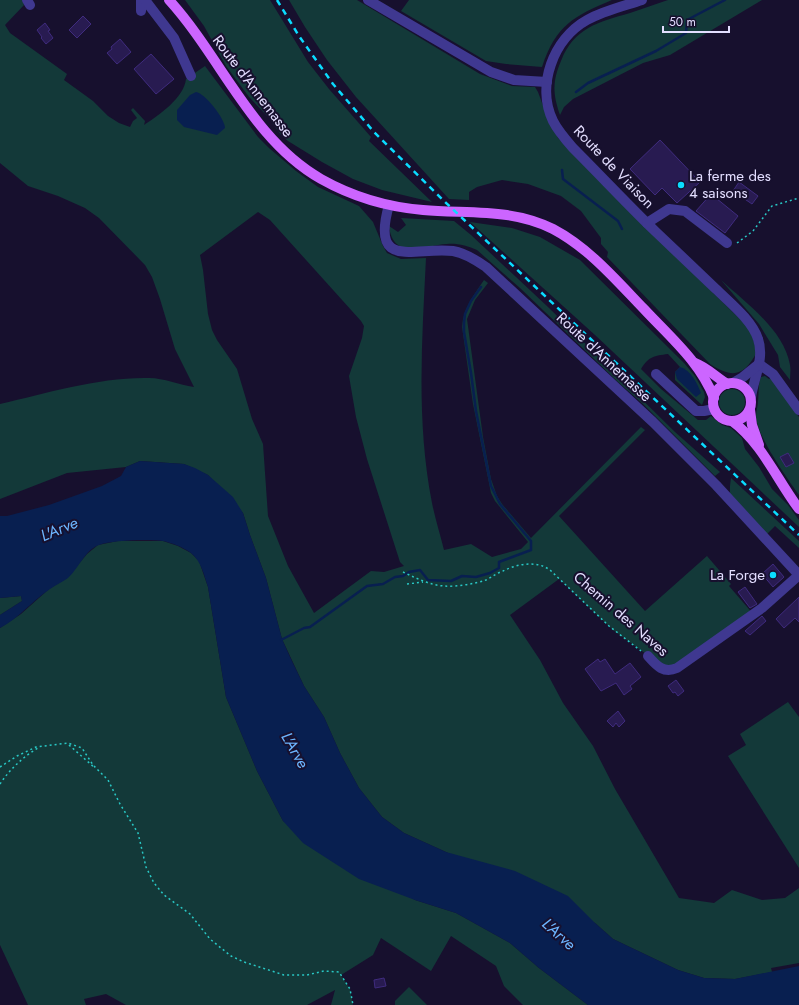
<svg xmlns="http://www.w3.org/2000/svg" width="799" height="1005" font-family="Jost,sans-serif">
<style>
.green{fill:#133939;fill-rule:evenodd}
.water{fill:#081f50}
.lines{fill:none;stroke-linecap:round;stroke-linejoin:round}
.stream{stroke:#081f50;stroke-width:2.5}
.building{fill:#281b51;stroke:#3f2b7e}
.path{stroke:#29c8c5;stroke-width:1.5;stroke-dasharray:2 3;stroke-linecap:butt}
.minor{stroke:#3f3890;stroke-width:10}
.major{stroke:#cc65ff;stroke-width:10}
.rail{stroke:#0adcff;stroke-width:2.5;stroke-dasharray:6 5;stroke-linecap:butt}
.poi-dot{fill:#0adcff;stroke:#17102e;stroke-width:1.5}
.labels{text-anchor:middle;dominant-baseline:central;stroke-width:4;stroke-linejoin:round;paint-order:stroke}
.street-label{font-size:15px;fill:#e3deff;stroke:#17102e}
.poi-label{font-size:15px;fill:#e3deff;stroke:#17102e;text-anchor:start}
.water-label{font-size:16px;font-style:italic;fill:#6cb5ff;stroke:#17102e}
</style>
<rect width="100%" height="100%" fill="#17102e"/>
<g class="green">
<path d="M0 0H22L24 5 5 25 10 33 67 74 64 80 93 101 108 116 119 123 130 127 133 121 137 118 131 110 133 108 145 121 144 125C159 115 184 98 186 79L205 66 258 137 269 148 296 171 318 187 359 206 373 222 383 246 387 253 401 259 426 258C422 340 416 421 432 503 435 518 440 534 444 550L471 544 492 557 521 549 528 542 495 501 491 493 473 404 462 327C463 308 474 295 484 280L488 283 475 300 467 319 483 437 491 479 497 496 502 504 531 538 641 427 645 430 559 516 645 611 707 556 731 584 729 586 754 615 673 670 646 654 613 630 559 579 510 615 540 660 563 703 593 746 615 789 679 898 714 903 732 890 762 900 785 898 799 888V963L771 968 772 972 735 979 704 978 678 970 613 939 595 923 446 852 404 833 382 817 359 788 340 753 324 717 304 686 282 639 266 578 250 535 243 513 208 475 184 464 140 461 126 467 67 473 0 499V404C48 393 99 377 149 378 164 378 179 385 194 387L175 349 160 299 152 277 145 265 99 218 85 208 58 196 28 186 0 163ZM258 212 270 220 361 321 364 326 362 338 349 376 356 417 367 459 400 562 404 566 384 572 371 571 314 613 288 566 268 516 263 444 252 419 237 369 217 340 212 330 208 314 203 270 200 255Z"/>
<path d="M185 0H270L308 62 329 89 371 137 369 141 432 202 382 190 353 179 322 162 288 141 281 135 268 117 249 97 226 66 204 26Z"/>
<path d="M289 0H357L480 74 512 86 535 87 538 92 548 119 558 138 621 203 750 329 757 352C744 376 733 379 710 364L607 257 608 252 601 244V238L581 211 561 196 528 184 502 180 477 187 469 192V200L449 199 356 97 327 60 305 27Z"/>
<path d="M409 0H612C574 16 556 25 542 67L506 64 486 61 401 11Z"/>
<path d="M668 0H762L670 55 643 63 573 99 564 107 560 115C553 94 552 82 561 61 574 28 598 22 630 13 643 9 655 4 668 0Z"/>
<path d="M401 218 454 221 471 235 548 307 675 432 720 472 715 476 643 404 618 382 520 288 477 250C468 246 457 243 447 244 424 245 393 261 389 226L398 232 406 225Z"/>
<path d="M470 222 512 228 540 237 580 260 684 363 695 376 704 392 705 397 702 405 675 380V372L680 367 668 354C654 356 649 356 641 369L661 389 698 420H706L711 416 722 425 731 428 742 438 745 449 759 467 772 489 788 505 799 520V527L595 335Z"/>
<path d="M721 280C746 303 784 330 790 365 791 370 790 375 790 380L780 367 778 355 759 324Z"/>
<path d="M765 376 769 379 771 378 799 417V495C788 479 756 435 756 416 756 411 758 406 758 401 759 392 758 385 761 377Z"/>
<circle cx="732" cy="402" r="13"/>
<path d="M731 478 799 541V548L775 526 764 537 730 494V486Z"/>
<path d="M118 541H163L178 546 191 553 199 561 208 587 226 697 257 771 283 821 415 900 456 913 510 943 539 968 588 1005H523L504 986 496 966 451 936 431 971 381 938 373 955 341 975 350 989 353 1005H331L335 990 307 1005H126L106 994 84 999 86 1005H28L0 945V628L21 614 49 589 67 578 87 554 98 545Z"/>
<path d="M21 596 22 601 0 615V598Z"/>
<path d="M788 702 799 717V868L728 756 746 745 740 734Z"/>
<path d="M409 987 427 1005H395V1001Z"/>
</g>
<g class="water">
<path d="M196 92C205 93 225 119 225 128L217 135 184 127 177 120V110L190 95Z"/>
<path d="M680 367C691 370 697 383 701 393L696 397 677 379 675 372Z"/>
<path d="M140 461 184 464 195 468 208 475 233 497 243 513 250 535 266 578 282 639 290 657 304 686 324 717 340 753 359 788 382 817 404 833 446 852 515 871 568 896 595 923 613 939 678 970 704 978 735 979 799 966V1005H588L539 968 510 943 456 913 415 900 359 879 303 843 283 821 257 771 226 697 208 587C204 575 201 561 191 553 183 547 172 543 163 541 150 539 111 540 99 545 85 550 79 568 68 578 63 582 55 585 50 589 32 601 19 618 0 628V615L22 601 21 596 0 598V516H7L49 505 102 486 121 476 126 467Z"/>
</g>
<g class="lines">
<g class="stream">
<path d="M576 92 588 83 656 51 686 33 687 20 725 0"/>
<path d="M562 170 563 179 618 221 622 229"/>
<path d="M281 640 304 628 310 627 367 586 383 584 395 577 403 576 409 572 420 570 428 580 451 581 462 576 476 577 490 573 499 568V562L531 550V541L500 504 491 486 476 411 471 373 464 332V323L465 314 471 301 481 287"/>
</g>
</g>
<g class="building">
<path d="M83 16 91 24 77 38 69 30Z"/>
<path d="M45 23 50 30 48 31 53 38 46 44 41 38 42 37 37 30Z"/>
<path d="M120 39 131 52 117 64 107 53 112 49 111 47Z"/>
<path d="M151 54 174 79 156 94 134 69Z"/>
<path d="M660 140 700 182 677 203 662 188 655 195 630 169Z"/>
<path d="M739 182 758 196 752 204 733 191Z"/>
<path d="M711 194 738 216 725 233 696 211Z"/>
<path d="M788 453 794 463 786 467 780 457Z"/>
<path d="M773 564 784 577 773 587 762 574Z"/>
<path d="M745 587 757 604 750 608 738 592Z"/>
<path d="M799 597V622L795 618 784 628 776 619Z"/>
<path d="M762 616 766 621 750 635 745 631Z"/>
<path d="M598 659 600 662 605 659 615 674 630 663 641 677 630 686 632 689 624 695 616 683 601 691 585 669Z"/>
<path d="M676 680 684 691 678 696 675 692 673 693 668 686Z"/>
<path d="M618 711 625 721 619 727 616 723 613 727 607 721Z"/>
<path d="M384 978 386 986 375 988 374 980Z"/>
</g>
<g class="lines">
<g class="path">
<path d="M737 243 753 231 772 206 799 198"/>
<path d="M403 572C416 578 429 585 444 586 456 587 474 584 486 580 492 577 497 573 503 571 517 564 536 560 550 570L609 626 641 651"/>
<path d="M407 584 423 582"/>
<path d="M69 745 95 768"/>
<path d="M0 767 17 756 36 747 68 743 82 748 93 765 108 780 120 804 138 833 146 867 154 883 164 895 190 914 210 939 221 948 231 956 244 962 284 975H307L324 971 339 972 350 989 353 1005"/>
<path d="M0 784C10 769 23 757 38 748"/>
</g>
<g class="minor">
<path d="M27 0 30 5"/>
<path d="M141 0V11"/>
<path d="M145 0 174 38 191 76"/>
<path d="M368 0 491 72 514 80 547 82"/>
<path d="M642 0C624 6 603 11 587 20 553 39 536 86 553 121 558 131 566 140 573 148 601 176 628 205 656 232 676 251 696 270 716 289 729 302 752 320 758 339 765 359 753 379 751 398"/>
<path d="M389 205C370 272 416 246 453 251 465 253 476 260 486 267L653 422 716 485 799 575"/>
<path d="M647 223 669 209 685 211 727 243"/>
<path d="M759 364 773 374 799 410"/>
<path d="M656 374 696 411H704L714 409"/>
<path d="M733 383 743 377 759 364"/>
<path d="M648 656C656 665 663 674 677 668L762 608 799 575"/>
</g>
<g class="major">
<path d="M169 0C221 57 252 140 321 179 353 197 387 207 423 210 467 214 512 208 553 229 589 248 616 280 644 309 670 337 700 362 714 398"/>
<path d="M695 363C706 367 716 377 727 384"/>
<circle cx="732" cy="402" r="19"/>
<path d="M750 410 752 425 759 445"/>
<path d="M732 421C762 443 777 480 799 509"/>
</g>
<path class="rail" d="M277 0 299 36 333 84 374 132 443 200 799 535"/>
</g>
<g class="poi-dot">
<circle cx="681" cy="185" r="4"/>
<circle cx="773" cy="575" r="4"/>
</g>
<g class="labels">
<g class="street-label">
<text transform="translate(253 86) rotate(53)">Route d'Annemasse</text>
<text transform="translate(614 167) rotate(46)">Route de Viaison</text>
<text transform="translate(604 357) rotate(43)">Route d'Annemasse</text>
<text transform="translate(621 614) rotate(41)">Chemin des Naves</text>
</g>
<g class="poi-label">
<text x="689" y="176">La ferme des<tspan x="689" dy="17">4 saisons</tspan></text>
<text x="765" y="575" text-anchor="end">La Forge</text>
</g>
<g class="water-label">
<text transform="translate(59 529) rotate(-23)">L'Arve</text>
<text transform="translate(295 750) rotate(60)">L'Arve</text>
<text transform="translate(559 934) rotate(42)">L'Arve</text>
</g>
</g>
<path d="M663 26v6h66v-6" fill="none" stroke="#e3deff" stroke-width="2"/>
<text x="669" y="26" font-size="12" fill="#e3deff" stroke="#17102e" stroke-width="3" paint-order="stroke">50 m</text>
</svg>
